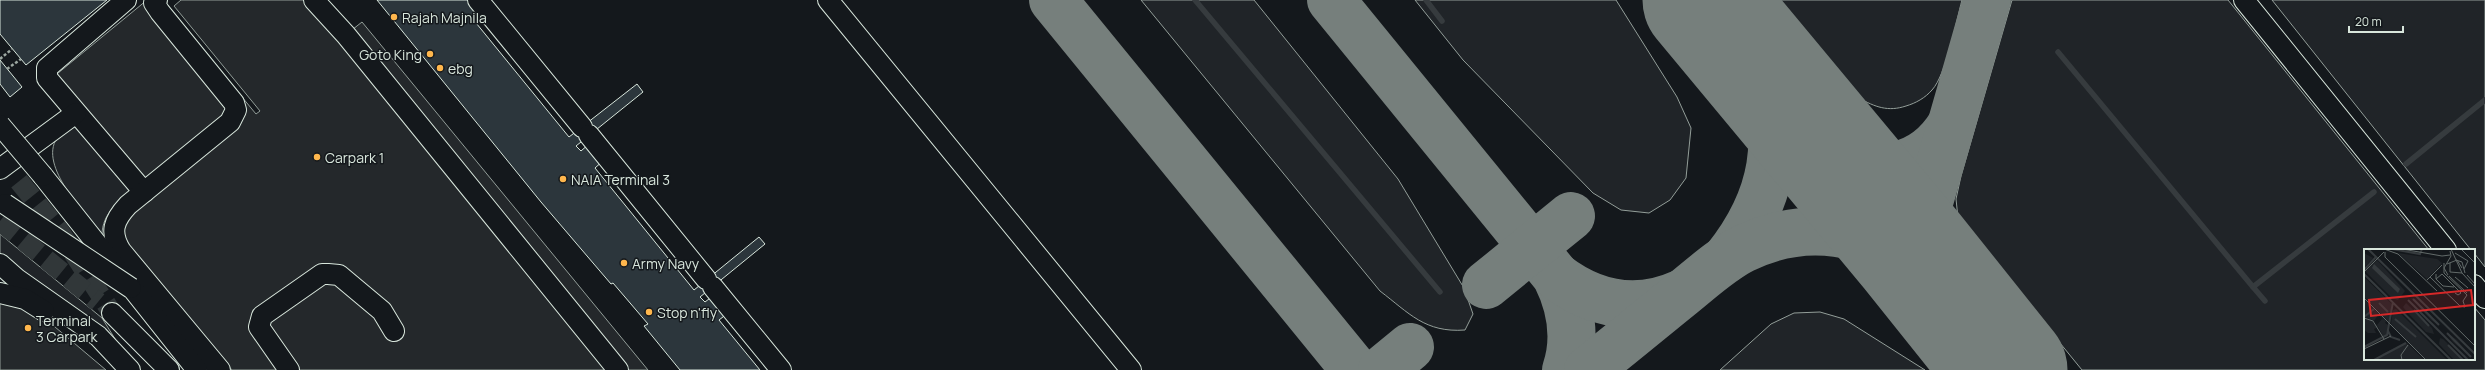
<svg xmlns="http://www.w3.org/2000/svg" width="2485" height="370" font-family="Manrope,sans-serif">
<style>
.green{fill:#202428;stroke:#939e99}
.parking{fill:#24282b;stroke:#939e99}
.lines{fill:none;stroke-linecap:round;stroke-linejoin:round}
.stream{stroke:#363b3e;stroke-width:5.5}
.taxiway{stroke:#767f7c;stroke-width:48}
.runway{stroke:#767f7c;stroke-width:121}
.building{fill:#2c363c;stroke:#d8e6dc}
.minor-tunnel{stroke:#313739;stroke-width:20;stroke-dasharray:20 10;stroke-linecap:butt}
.minor-casing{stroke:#d8e6dc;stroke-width:22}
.path{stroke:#9da8a2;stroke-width:2.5;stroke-dasharray:3 2;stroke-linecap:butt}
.minor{stroke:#14181c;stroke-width:20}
.minor-bridge-casing{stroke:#d8e6dc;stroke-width:22;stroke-linecap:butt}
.minor-bridge{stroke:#14181c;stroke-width:20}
.poi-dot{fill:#ffb74d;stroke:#14181c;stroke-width:1.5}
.labels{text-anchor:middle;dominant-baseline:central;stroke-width:3;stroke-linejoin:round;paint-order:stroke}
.poi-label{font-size:14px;fill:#d8e6dc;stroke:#14181c;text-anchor:start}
.inset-river{fill:none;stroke:#363b3e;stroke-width:2}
.inset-road{fill:none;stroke:#626a69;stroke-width:1}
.view{fill:#d62828;fill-opacity:0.15;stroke:#d62828;stroke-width:2}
.inset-edge{fill:none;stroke:#d8e6dc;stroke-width:2}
</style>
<rect width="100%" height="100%" fill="#14181c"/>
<g class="green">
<path d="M1141 0H1254L1398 179 1464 288 1473 314 1465 330C1425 333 1409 313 1380 291Z"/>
<path d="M1415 0H1616L1677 97 1691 128 1686 178 1670 200 1649 213 1621 210 1593 193 1463 60Z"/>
<path d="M1780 0H1962C1956 22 1946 75 1932 90 1925 98 1916 103 1906 106 1888 112 1875 107 1859 98Z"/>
<path d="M2012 0H2228L2429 250H2365V359H2474V307L2485 320V370H2082L1958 218 1956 199 1961 176Z"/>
<path d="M2272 0H2485V267L2474 253V250H2471Z"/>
<path d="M77 119 135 187C120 200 102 213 102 235 86 214 38 166 57 138 61 131 71 125 77 119Z"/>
<path d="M0 234 102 318 127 358 12 266 0 254Z"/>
<path d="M1820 312 1844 319 1925 370H1720L1771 324 1794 313Z"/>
</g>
<g class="parking">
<path d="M147 0H162L256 114 260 111 174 6 181 0H304L338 41 362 22 648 370H232L131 251 123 235 127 219 146 200 46 83Z"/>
<path d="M0 287 42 316 106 370H0Z"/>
</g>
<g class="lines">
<g class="stream">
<path d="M1195 0 1440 292"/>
<path d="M1426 0 1442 21"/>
<path d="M2058 52 2253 287"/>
<path d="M2406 164 2485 100"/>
<path d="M2265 301 2253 287 2374 192"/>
</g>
<g class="taxiway">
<path d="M1053 0 1355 370"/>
<path d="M1331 0 1556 276C1571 306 1577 337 1566 370"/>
<path d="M1831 152C1874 179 1924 169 1951 125"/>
<path d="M1726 259C1774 199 1786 136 1756 65"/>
<path d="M1931 275 1922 253V227L1987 0"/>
<path d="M1556 276C1594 305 1638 313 1682 293"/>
<path d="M1486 285 1571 216"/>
<path d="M1382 370 1410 347"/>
<path d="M1588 370C1620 345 1651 319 1682 294 1702 278 1721 260 1743 249 1821 211 1901 238 1952 303"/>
</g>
<path class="runway" d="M1703 0 1911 250 2007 370"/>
</g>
<g class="building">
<path d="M0 0H107L26 65 0 34Z"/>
<path d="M377 0H472L480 10 472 18 569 137 637 84 643 92 576 146 581 151 590 143 604 160 595 168 694 290 759 237 765 244 700 297 705 302 714 295 728 313 719 320 760 370H680L644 326 648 324 613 283 611 284 541 202Z"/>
<path d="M0 60 22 87 10 97 0 84Z"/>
</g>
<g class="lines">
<g class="minor-tunnel">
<path d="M0 158 58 229 112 313"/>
<path d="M0 221 98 302"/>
</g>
<defs>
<g id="minor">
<path d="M126 0 47 68V78L144 192"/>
<path d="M157 0 154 3 160 12 234 103 236 110 230 122 128 205C114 220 109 232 121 251L220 370"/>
<path d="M314 0 346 35 618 370"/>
<path d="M478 0 582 127"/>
<path d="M828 0 1131 370"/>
<path d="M2244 0 2446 250"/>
<path d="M589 135 706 279"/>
<path d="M0 169 76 113"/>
<path d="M43 176 197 370"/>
<path d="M0 264 17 279 98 336 130 370"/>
<path d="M2474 285 2485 298"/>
<path d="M713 287 781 370"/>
<path d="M0 293 25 299 44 311"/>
<path d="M112 313 169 370"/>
<path d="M289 370 259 327 262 316 322 274H328L339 275 382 311 394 331"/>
</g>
</defs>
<use href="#minor" class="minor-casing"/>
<g class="path">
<path d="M0 59 12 49"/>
<path d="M7 69 21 59"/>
</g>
<use href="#minor" class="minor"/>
<defs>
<g id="minor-bridge">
<path d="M0 125 43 176"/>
<path d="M5 204 131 288"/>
</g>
</defs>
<use href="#minor-bridge" class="minor-bridge-casing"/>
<use href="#minor-bridge" class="minor-bridge"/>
</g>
<g class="poi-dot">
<circle cx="394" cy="17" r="4"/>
<circle cx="430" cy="54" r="4"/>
<circle cx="440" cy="68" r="4"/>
<circle cx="317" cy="157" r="4"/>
<circle cx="563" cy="179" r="4"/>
<circle cx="624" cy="263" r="4"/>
<circle cx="649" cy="312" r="4"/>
<circle cx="28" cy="328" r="4"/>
</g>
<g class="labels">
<g class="poi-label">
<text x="402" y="17">Rajah Majnila</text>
<text x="422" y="54" text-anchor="end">Goto King</text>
<text x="448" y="68">ebg</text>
<text x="325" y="157">Carpark 1</text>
<text x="571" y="179">NAIA Terminal 3</text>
<text x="632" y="263">Army Navy</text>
<text x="657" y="312">Stop n'fly</text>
<text x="36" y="320">Terminal<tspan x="36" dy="16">3 Carpark</tspan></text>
</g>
</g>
<g transform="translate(2364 249)">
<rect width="111" height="111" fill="#14181c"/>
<path d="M0 4 9 9 0 19ZM34 4 73 10 78 14 63 30ZM13 11 41 42 34 51 28 49 1 22ZM0 28 28 55 25 73 0 48ZM47 49 51 50 76 77 67 71ZM0 50 22 72 21 74 24 76 22 86 19 87 13 76 18 70 20 71 18 69 14 66 10 72 1 68ZM42 54 68 79 70 85 62 83 43 63 39 58ZM32 60 83 111H62L27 75 29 61ZM1 69 6 70 14 78 10 80 12 84H4L0 81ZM82 83 93 91 107 108 89 93ZM76 89 79 90 100 111H90L75 95ZM43 94 60 111H11L20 104Z" fill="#202428"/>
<path d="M10 15 36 40 34 44 8 19Z" fill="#363b3e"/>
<path class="inset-river" d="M4 0 111 105M28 0 56 5 58 0M0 21 12 8M0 25 87 111M49 50 75 76M44 51 104 111M15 54 24 63M50 61 65 77M0 68 10 60M31 70 52 88M24 82 27 88 36 91M83 84 107 108M84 96 99 111M0 98 23 86 29 53M10 111 42 94"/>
<path class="inset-road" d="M20 0 34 5 73 42M38 0 78 7 86 6M87 0 98 24 111 38M97 0 111 14M21 3V8L111 97M91 4 104 12 100 20M92 11 98 13 101 24M86 14V23L98 24M83 15 93 11 98 19M0 23 20 3M72 25V30L79 37 90 38M84 26 80 19 87 7 86 2M103 26 111 35M85 27 103 44M66 28 96 57 101 58 99 52 103 46 80 24V14M91 28 104 39M72 30 78 25 97 44 94 46 91 44M63 31 78 16M0 49 62 111M0 69 9 72 20 90M0 100 27 87M38 111 37 106 44 96"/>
<path class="view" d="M107 41 109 56 7 67 5 51Z"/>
<rect width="111" height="111" class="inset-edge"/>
</g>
<path d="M2349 26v6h54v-6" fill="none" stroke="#d8e6dc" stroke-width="2"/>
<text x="2355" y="26" font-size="12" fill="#d8e6dc" stroke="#14181c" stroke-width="3" paint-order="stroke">20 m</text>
</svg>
